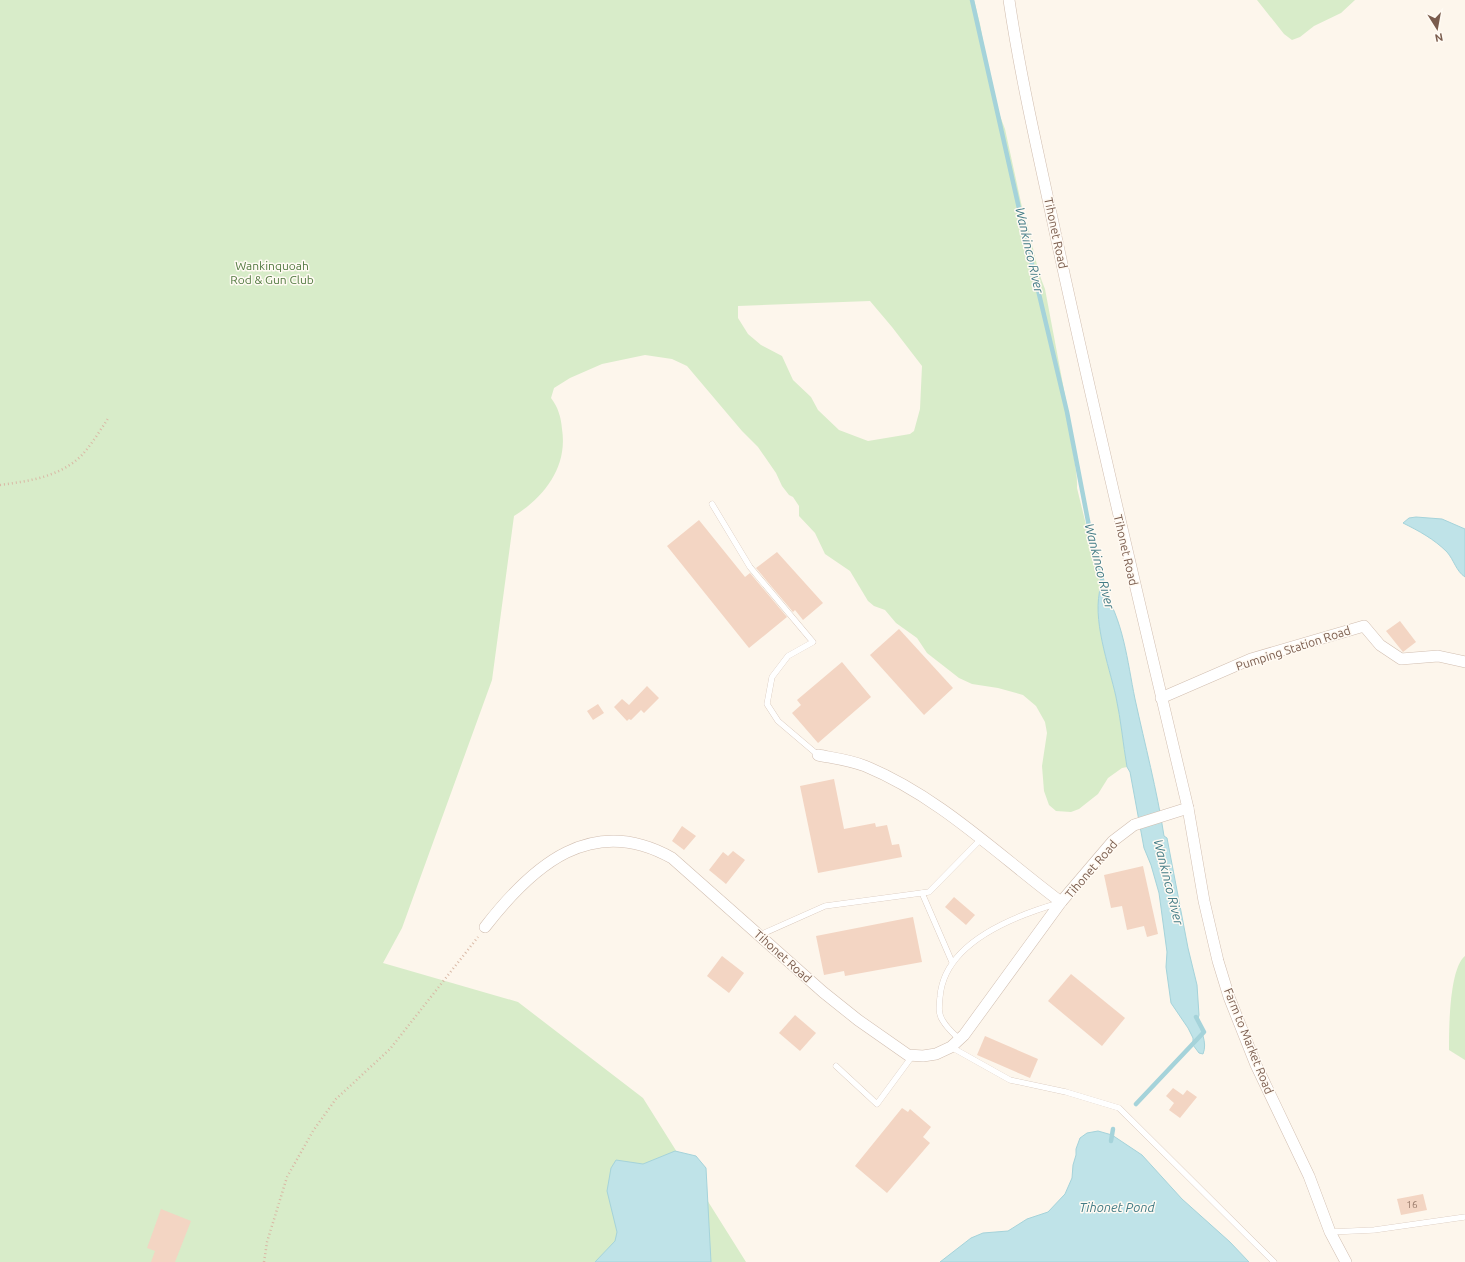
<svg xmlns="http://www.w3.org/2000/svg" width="1465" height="1262" font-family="Ubuntu,sans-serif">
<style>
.green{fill:#d8ecc9;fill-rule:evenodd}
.water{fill:#bfe3e8;stroke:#a5d3da}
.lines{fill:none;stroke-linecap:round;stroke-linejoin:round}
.stream{stroke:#a5d3da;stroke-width:4.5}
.building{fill:#f3d5c3}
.lane-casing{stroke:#d1beb0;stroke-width:6}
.street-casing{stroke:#d1beb0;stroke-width:12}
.path{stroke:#d9b8a5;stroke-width:2.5;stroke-dasharray:1 3;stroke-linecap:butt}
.lane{stroke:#fff;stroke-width:5.5}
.street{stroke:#fff;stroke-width:11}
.labels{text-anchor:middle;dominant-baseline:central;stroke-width:3;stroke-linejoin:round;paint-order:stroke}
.number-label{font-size:10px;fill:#987a6a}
.street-label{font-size:12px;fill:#7a5c4d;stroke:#fffaf3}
.park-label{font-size:12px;fill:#537a41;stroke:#fffaf3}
.water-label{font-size:13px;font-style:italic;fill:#437c86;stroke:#fffaf3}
</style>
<rect width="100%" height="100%" fill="#fdf6ec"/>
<g class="green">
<path d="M0 0H974L980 24 988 70 997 108 1005 129 1025 221 1027 223C1033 245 1036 268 1045 289L1071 427C1070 448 1078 468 1077 488L1101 586C1091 618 1109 665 1116 697 1121 720 1123 744 1127 767L1122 768 1108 778 1098 794 1079 809 1071 812 1056 811 1049 805 1044 791 1042 766 1047 733 1045 722 1036 706 1023 695 998 688 972 684 959 678 927 653 917 638 896 623 885 610 874 606 868 601 850 571 825 554 815 533 799 516V506L793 497 789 495 782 486 776 473 758 447 742 431 687 366 672 359 645 355 602 364 570 378 554 388 551 398C558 407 561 417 562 429 568 467 544 497 514 516L492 680 402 928 383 963 518 1002 643 1098 746 1262H0ZM870 301 892 327 922 366 920 409 914 431 910 434 868 441 839 430 818 410 811 397 793 380 782 356 761 345 748 334 738 318V306Z"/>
<path d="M1257 0H1355L1341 13 1314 26 1300 37 1292 40 1284 34Z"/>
<path d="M1465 956V1060L1449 1050C1449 1029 1449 969 1465 956Z"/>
</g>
<g class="water">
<path d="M1416 517 1442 519 1465 529V577C1456 571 1454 560 1447 552 1434 539 1419 531 1403 523L1409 518Z"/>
<path d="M1101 586C1124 621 1127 660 1135 699 1145 745 1157 790 1164 836L1167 838 1188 948 1197 985 1199 1015 1198 1019C1200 1030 1208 1042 1203 1054L1199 1053 1193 1045V1038L1188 1028 1171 1003 1166 967 1167 952 1159 893 1151 865 1144 848 1130 772 1127 767C1123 744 1121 720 1116 697 1109 665 1091 618 1101 586Z"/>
<path d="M1098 1131 1112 1135 1142 1155 1182 1199 1230 1242 1249 1262H940L971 1238 983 1233 1008 1231 1027 1219 1048 1212 1065 1194 1072 1178 1073 1165 1076 1155V1149L1080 1138 1087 1133Z"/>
<path d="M675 1151 696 1156 706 1168 711 1262H595L615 1241 617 1232 607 1191 611 1168 616 1160 643 1164Z"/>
</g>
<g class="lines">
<g class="stream">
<path d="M972 0 1025 235 1067 412 1093 547 1107 598"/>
<path d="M1136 1104 1204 1032 1196 1017"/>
<path d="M1111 1141 1113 1129"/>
</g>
</g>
<g class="building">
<path d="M699 520 745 577 750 573 787 617 749 648 667 546Z"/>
<path d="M777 552 823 603 803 620 795 610 793 612 756 568Z"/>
<path d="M1400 621 1416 642 1403 652 1386 631Z"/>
<path d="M899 629 953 688 924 715 870 655Z"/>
<path d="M842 662 871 697 818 743 792 713 801 705 797 700Z"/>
<path d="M647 686 659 698 644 713 641 710 631 720 629 719 627 721 614 707 622 699 629 705Z"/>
<path d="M598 704 604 713 593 720 587 711Z"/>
<path d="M834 779 844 829 875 823 876 827 887 825 892 845 899 844 902 857 818 873 800 786Z"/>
<path d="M682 826 696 836 684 850 672 841Z"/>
<path d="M733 851 745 860 726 884 709 870 723 852 728 856Z"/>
<path d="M1143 866 1158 934 1147 937 1144 926 1127 930 1122 906 1111 908 1104 875Z"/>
<path d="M954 897 975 915 966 925 945 907Z"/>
<path d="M913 917 922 962 845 976 844 971 824 975 816 936Z"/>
<path d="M722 956 744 973 729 993 707 976Z"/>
<path d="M1071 974 1125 1018 1102 1046 1048 1001Z"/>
<path d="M795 1015 816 1033 800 1051 779 1033Z"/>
<path d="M985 1036 1038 1059 1030 1078 977 1055Z"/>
<path d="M1173 1088 1183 1095 1187 1090 1197 1097 1180 1118 1169 1110 1174 1103 1166 1096Z"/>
<path d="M902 1108 908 1112 910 1109 931 1127 923 1137 930 1143 887 1193 855 1166Z"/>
<path d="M1423 1194 1427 1210 1401 1215 1397 1199Z"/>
<path d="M161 1209 191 1221 175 1262H151L155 1251 147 1248Z"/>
</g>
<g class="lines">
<defs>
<g id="lane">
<path d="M712 504 750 567 813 642 788 656 772 677 767 704 778 721 818 755"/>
<path d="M922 893 952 962"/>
<path d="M760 935 825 906 929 892 981 839"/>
<path d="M959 1039C954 1034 947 1028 943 1021 938 1014 939 1006 940 997 944 943 1014 916 1059 903"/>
<path d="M951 1047 1010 1080 1066 1092 1119 1108 1274 1262"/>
<path d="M836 1066 877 1104 913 1055"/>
<path d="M1330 1232 1374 1230 1465 1217"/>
</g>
<g id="street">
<path d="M1161 698 1251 659 1364 626 1380 645 1401 659 1438 656 1465 662"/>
<path d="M818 755C833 758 850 760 865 766 940 797 998 855 1061 902"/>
<path d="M1188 808 1204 901 1218 961 1229 997 1256 1065 1309 1176 1330 1232 1346 1262"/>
<path d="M485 927C533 865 592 813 672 858L823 992 858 1020 908 1055 923 1056 936 1054 951 1047 964 1035 1061 902 1113 841 1134 825 1188 808C1143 619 1098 431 1057 241 1040 161 1021 81 1009 0"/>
</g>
</defs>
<use href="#lane" class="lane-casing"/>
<use href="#street" class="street-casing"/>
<g class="path">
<path d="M0 485C29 481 60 477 82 455 92 444 101 429 109 417"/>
<path d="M264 1262 267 1242 287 1177 313 1131 336 1099 390 1049 478 937"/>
</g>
<use href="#lane" class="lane"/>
<use href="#street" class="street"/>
</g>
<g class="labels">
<g class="number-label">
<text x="1412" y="1204">16</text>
</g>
<g class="street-label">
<text transform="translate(1056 233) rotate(78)">Tihonet Road</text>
<text transform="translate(1126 550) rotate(77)">Tihonet Road</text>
<text transform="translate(1293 648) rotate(-18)">Pumping Station Road</text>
<text transform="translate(1091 869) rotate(-49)">Tihonet Road</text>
<text transform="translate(783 956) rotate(42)">Tihonet Road</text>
<text transform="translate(1249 1041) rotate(68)">Farm to Market Road</text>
</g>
<g class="park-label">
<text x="272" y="265">Wankinquoah<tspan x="272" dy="14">Rod &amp; Gun Club</tspan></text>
</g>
<g class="water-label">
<text transform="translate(1030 250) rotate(77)">Wankinco River</text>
<text transform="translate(1100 566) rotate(76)">Wankinco River</text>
<text transform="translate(1169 882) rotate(76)">Wankinco River</text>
<text x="1117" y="1207">Tihonet Pond</text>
</g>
</g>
<g transform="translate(1437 28) rotate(169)" stroke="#fffaf3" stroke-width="3" paint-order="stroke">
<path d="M0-3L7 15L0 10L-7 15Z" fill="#7a5c4d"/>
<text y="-6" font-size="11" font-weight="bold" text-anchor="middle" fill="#7a5c4d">N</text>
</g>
</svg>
